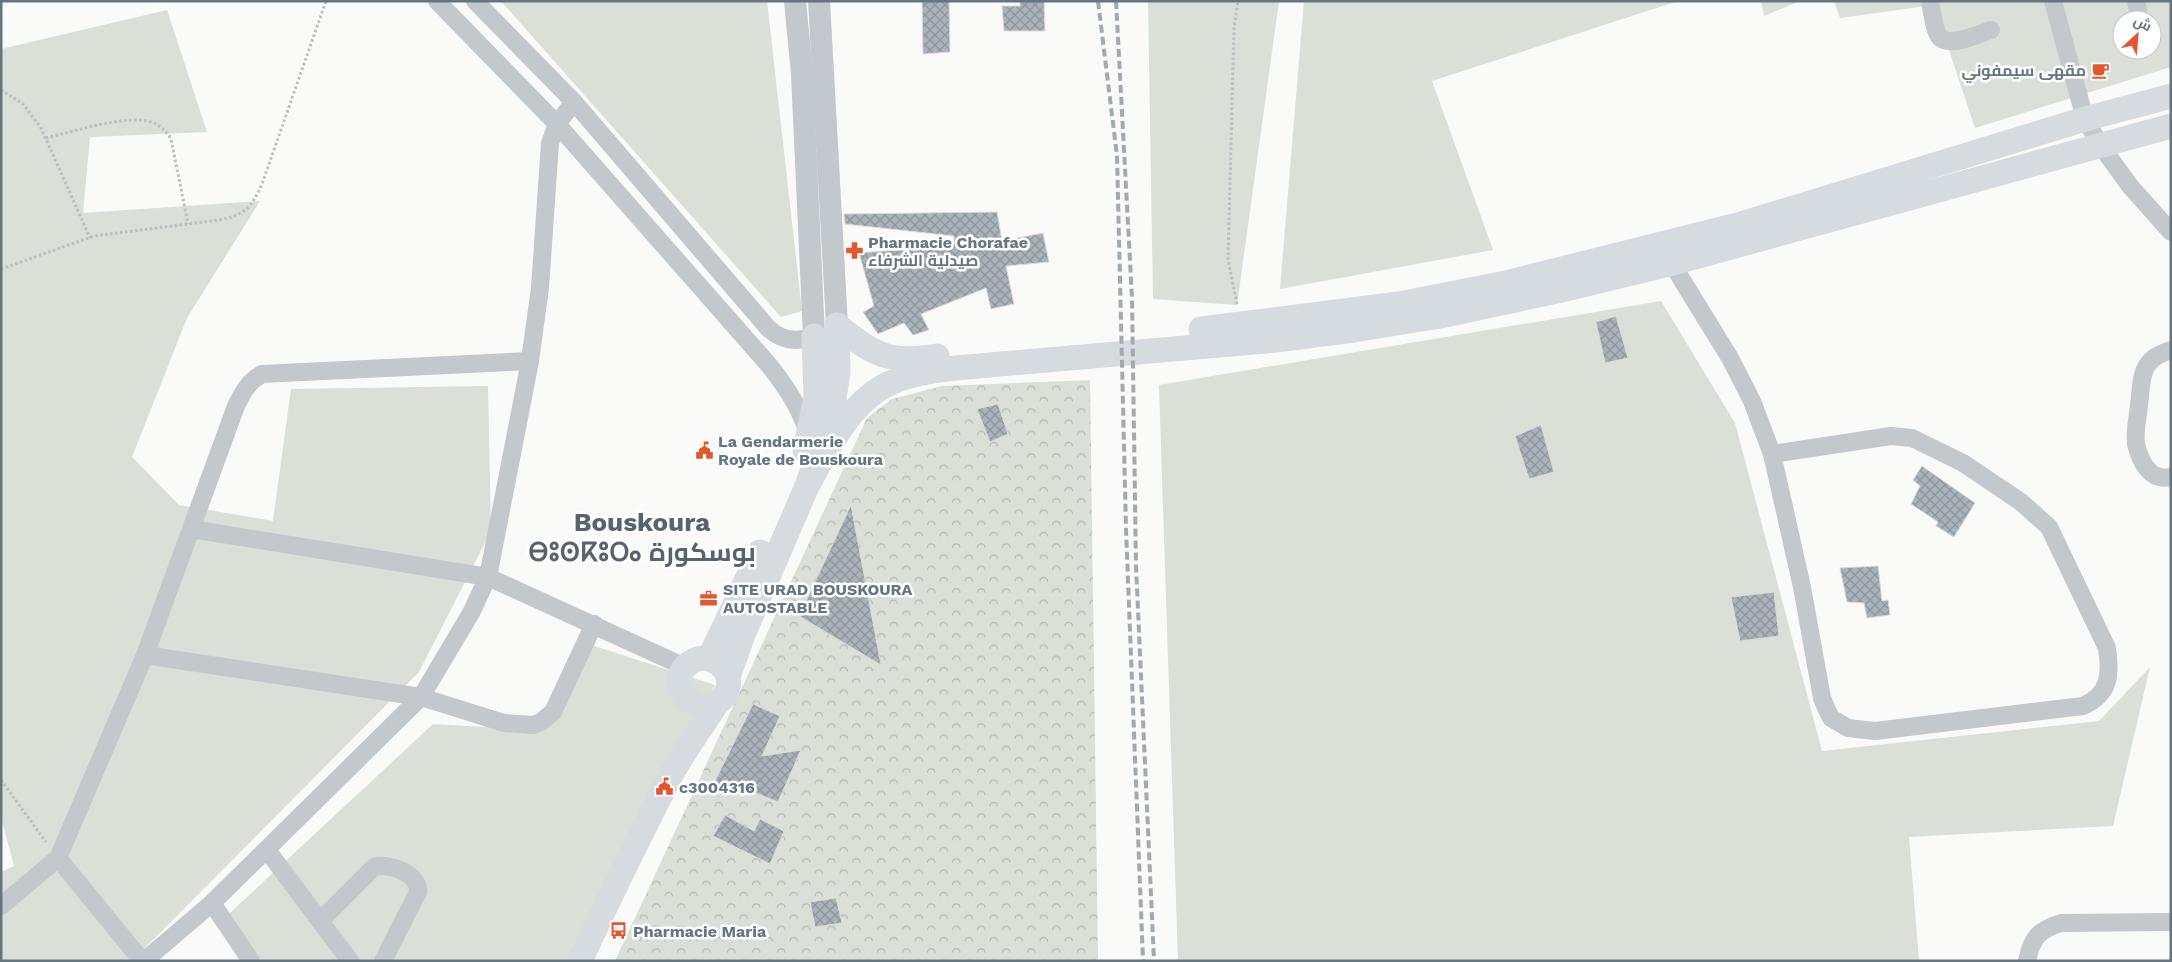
<svg xmlns="http://www.w3.org/2000/svg" width="2172" height="962" font-family="'Work Sans',Cairo,'Noto Sans Tifinagh',sans-serif">
<style>
.grass{fill:#dadfd7;fill-rule:evenodd}
.forest{fill:url(#forest-crowns)}
.building{fill:url(#building-cross-hatch);stroke:#dcdcda}
.lines{fill:none;stroke-linecap:round;stroke-linejoin:round}
.path{stroke:#bbbfc2;stroke-width:3;stroke-dasharray:2.5 2.5;stroke-linecap:butt}
.minor{stroke:#c3c8cc;stroke-width:18}
.tertiary{stroke:#c3c8cc;stroke-width:22}
.secondary{stroke:#d6dbdf;stroke-width:25}
.rail{stroke:#a2aab0;stroke-width:4;stroke-dasharray:8 4;stroke-linecap:butt}
.labels{text-anchor:middle;dominant-baseline:central;stroke-width:5;stroke-linejoin:round;paint-order:stroke}
.poi-label{font-size:16px;font-weight:bold;fill:#657683;stroke:#fff;text-anchor:start}
.town-label{font-size:26px;font-weight:bold;fill:#57646e;stroke:#fff}
</style>
<defs>
<pattern id="forest-crowns" width="20" height="18" patternUnits="userSpaceOnUse" patternTransform="scale(1.25)"><rect width="20" height="18" fill="#dadfd7"/><path d="M2 6a3 3 0 1 1 6 0M12 15a3 3 0 1 1 6 0" fill="none" stroke="#b4b9b4"/></pattern>
<pattern id="building-cross-hatch" width="8" height="8" patternUnits="userSpaceOnUse" patternTransform="scale(1.25)"><rect width="8" height="8" fill="#aab3b9"/><path d="M0 0l8 8M0 8l8-8" fill="none" stroke="#8e969c"/></pattern>
</defs>
<rect width="100%" height="100%" fill="#fafaf8"/>
<g class="grass">
<path d="M501 1H767L802 311 781 317Z"/>
<path d="M1148 1H1279L1237 305 1153 299Z"/>
<path d="M1304 1H1678L1432 81 1493 250 1280 289Z"/>
<path d="M1761 1H1800L1764 16Z"/>
<path d="M1834 1H2171V67L1975 128 1934 5 1840 18ZM2122 20H2152V50H2122Z"/>
<path d="M167 10 207 132 90 137 83 213 260 201 187 318 132 457 179 505 273 521 291 389 488 386 491 531 419 672 132 961H1V872L14 866 1 817V49Z"/>
<path d="M1661 301 1735 423 1822 751 2099 721 2150 667 2113 826 1909 837 1919 961H1178L1159 385Z"/>
<path d="M585 643 715 685 589 961H241L217 925 433 724 542 730Z"/>
</g>
<path class="forest" d="M1090 380 1098 961H615L867 418 892 399 942 386Z"/>
<g class="building">
<path d="M922 1H949L950 52 923 54Z"/>
<path d="M1020 1H1044L1045 31H1004L1002 6H1020Z"/>
<path d="M997 212 1002 241 1043 233 1049 262 1006 266 1014 304 991 309 986 288 921 314 929 330 913 335 904 323 878 334 863 312 874 306 859 253 954 245V236L845 224 844 214Z"/>
<path d="M1616 316 1628 358 1605 363 1596 322Z"/>
<path d="M998 404 1008 434 990 442 977 409Z"/>
<path d="M1541 425 1554 472 1529 479 1515 436Z"/>
<path d="M1922 466 1975 503 1954 537 1936 526 1938 522 1911 504 1920 486 1913 480Z"/>
<path d="M851 505 881 665 799 616Z"/>
<path d="M1878 566 1882 601 1888 600 1890 615 1867 618 1864 603 1847 602 1840 568Z"/>
<path d="M1774 592 1779 636 1740 641 1731 597Z"/>
<path d="M753 704 780 716 762 756 801 750 778 802 749 790 730 793 713 785Z"/>
<path d="M725 815 754 831 760 819 784 831 770 864 713 836Z"/>
<path d="M836 898 842 923 815 927 810 902Z"/>
</g>
<g class="lines">
<g class="path">
<path d="M1 90 23 104 41 128 90 238"/>
<path d="M46 138C72 132 126 114 151 122 160 125 166 131 171 139L188 224"/>
<path d="M1 269 94 236 219 220C245 215 251 208 262 184L326 1"/>
<path d="M1237 304 1228 260 1234 28 1238 1"/>
<path d="M1 780 46 842"/>
</g>
<g class="minor">
<path d="M437 1 557 124 768 364C786 386 800 407 808 433"/>
<path d="M475 1 574 102 768 328C782 341 797 343 814 336"/>
<path d="M1930 1C1932 11 1933 23 1937 33 1944 51 1978 34 1991 30"/>
<path d="M2053 1 2085 119 2101 146 2130 186 2171 232"/>
<path d="M2136 1 2138 10"/>
<path d="M1666 254 1730 358 1752 401 1772 454 1802 587 1822 698 1827 710 1831 718 1848 728 1875 731 2083 706C2110 694 2111 674 2107 648L2049 527 2021 502 1963 463 1912 438 1891 436 1772 454"/>
<path d="M2171 350C2162 353 2154 356 2148 364 2140 374 2141 393 2139 405 2138 417 2134 433 2136 444 2140 461 2150 482 2171 477"/>
<path d="M191 529 488 577 685 667"/>
<path d="M145 655 421 697 504 723 533 725 541 722 553 712 594 624"/>
<path d="M267 850 350 961"/>
<path d="M58 858 142 961"/>
<path d="M212 903 251 961"/>
<path d="M1 906 58 858 145 655 236 406C243 392 248 382 262 374L530 361"/>
<path d="M320 921 374 867C388 862 420 874 418 892L383 961"/>
<path d="M144 961 212 903 421 697 471 613 488 577 530 361 540 288 550 143 557 124 574 102"/>
<path d="M2027 961C2032 937 2039 930 2061 923L2171 922"/>
</g>
<g class="tertiary">
<path d="M795 1 802 74 814 336"/>
<path d="M819 1 837 325"/>
</g>
<g class="secondary">
<path d="M837 325C873 355 890 364 937 356"/>
<path d="M1201 329 1399 304 1506 283 1741 224 2085 119 2171 96"/>
<path d="M805 450 816 397 814 336"/>
<path d="M807 486C831 444 853 393 903 378 920 372 938 370 956 368L1276 340 1354 330 1440 316 1557 291 1673 263 2171 126"/>
<path d="M709 659 760 552"/>
<path d="M728 677 742 637 807 486 831 418 838 372 837 325"/>
<path d="M580 961C600 918 620 876 641 834 651 814 661 793 672 773 685 750 701 728 715 706 719 701 725 698 727 691 735 670 710 650 691 662 665 678 687 716 717 703"/>
</g>
<g class="rail">
<path d="M1098 1 1117 156 1126 529 1143 961"/>
<path d="M1116 1 1132 298 1136 566 1154 961"/>
</g>
</g>
<defs>
<symbol id="cafe-bare" viewBox="-9 -9 18 18"><path d="M-5.5-4.5H6V0H3Q3 3.5 0 3.5H-2.5Q-5.5 3.5-5.5 0ZM3-3.2v2h1.7v-2ZM-6 4.5H4V6H-6Z" fill="#e4572e" stroke="#fff" stroke-width="2.5" paint-order="stroke"/></symbol>
<symbol id="pharmacy-bare" viewBox="-9 -9 18 18"><path d="M-2-6h4v4h4v4h-4v4h-4v-4h-4v-4h4Z" fill="#e4572e" stroke="#fff" stroke-width="2.5" paint-order="stroke"/></symbol>
<symbol id="civic-bare" viewBox="-9 -9 18 18"><path d="M-.6-6.5H3V-4.5H.6V-3L4-1V1h2V6H-6V1h2V-1L-.6-3ZM-1.2 2.5V6h2.4V2.5Z" fill="#e4572e" stroke="#fff" stroke-width="2.5" paint-order="stroke"/></symbol>
<symbol id="office-bare" viewBox="-9 -9 18 18"><path d="M-6-3h4V-5.5h4V-3h4V5H-6ZM-1-4.5V-3h2v-1.5ZM-6 0V1H6V0Z" fill="#e4572e" stroke="#fff" stroke-width="2.5" paint-order="stroke"/></symbol>
<symbol id="bus-bare" viewBox="-9 -9 18 18"><path d="M-5-6H5V4H4V6H2V4H-2V6H-4V4H-5ZM-3.5-4V0h7V-4ZM-3.5 1.2v1.5H-2V1.2ZM2 1.2v1.5H3.5V1.2Z" fill="#e4572e" stroke="#fff" stroke-width="2.5" paint-order="stroke"/></symbol>
</defs>
<g fill-rule="evenodd">
<use href="#cafe-bare" x="2088" y="58" width="25" height="25"/>
<use href="#pharmacy-bare" x="842" y="238" width="25" height="25"/>
<use href="#civic-bare" x="692" y="438" width="25" height="25"/>
<use href="#office-bare" x="696" y="586" width="25" height="25"/>
<use href="#civic-bare" x="652" y="774" width="25" height="25"/>
<use href="#bus-bare" x="606" y="918" width="25" height="25"/>
</g>
<g class="labels">
<g class="poi-label">
<text x="2086" y="70" text-anchor="end">مقهى سيمفوني</text>
<text x="868" y="242">Pharmacie Chorafae<tspan x="868" dy="18">صيدلية الشرفاء</tspan></text>
<text x="718" y="441">La Gendarmerie<tspan x="718" dy="18">Royale de Bouskoura</tspan></text>
<text x="723" y="589">SITE URAD BOUSKOURA<tspan x="723" dy="18">AUTOSTABLE</tspan></text>
<text x="679" y="787">c3004316</text>
<text x="633" y="931">Pharmacie Maria</text>
</g>
<g class="town-label">
<text x="642" y="522">Bouskoura<tspan x="642" dy="30">ⴱⵓⵙⴽⵓⵔⴰ بوسكورة</tspan></text>
</g>
</g>
<rect width="2172" height="962" fill="none" stroke="#657683" stroke-width="5"/>
<g transform="translate(2137 35) rotate(26)"><circle r="24" fill="#ffffff" stroke="#c1c8cd"/>
<path d="M0-4L9 19L0 12L-9 19Z" fill="#e4572e"/>
<text y="-8" font-size="14" font-weight="bold" text-anchor="middle" fill="#657683">ش</text>
</g>
</svg>
